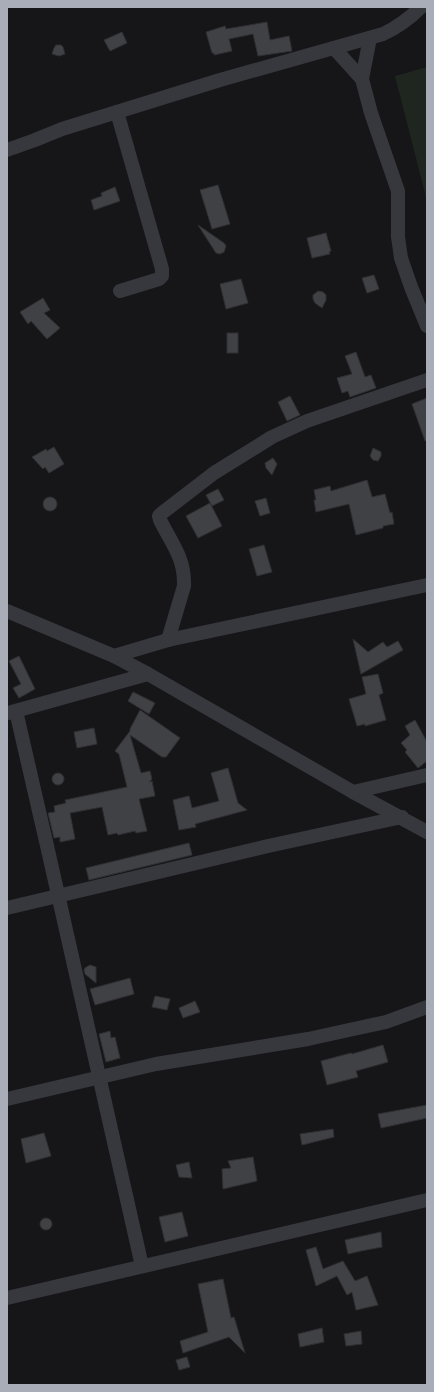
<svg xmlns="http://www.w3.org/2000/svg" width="434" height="1392" font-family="Raleway,sans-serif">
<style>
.green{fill:#1e261f}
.building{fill:#404145;stroke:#303034}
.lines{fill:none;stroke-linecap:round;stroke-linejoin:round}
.street{stroke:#37383d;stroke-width:14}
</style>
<rect width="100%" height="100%" fill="#161618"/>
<path class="green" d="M427 67V201L395 76Z"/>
<g class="building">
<path d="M267 22 270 40 289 36 292 51 258 56 253 34 229 39 232 51 214 55V53H212L206 32 225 26 226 29Z"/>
<path d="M122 32 127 43 110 51 104 40Z"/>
<path d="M56 45H61L63 47 65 54 59 56 52 54 54 48Z"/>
<path d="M218 185 230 224 212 229 200 190Z"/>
<path d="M115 187 120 201 94 210 91 200 102 196 101 193Z"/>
<path d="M198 225 224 243 226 246 224 252 220 254 216 253Z"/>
<path d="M326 233 331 251 329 252 330 254 312 258 307 238Z"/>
<path d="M374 275 379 289 367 293 362 278Z"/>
<path d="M241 279 248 303 226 309 220 284Z"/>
<path d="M318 291 323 292 326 295V300L322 308 315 303 313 299V295Z"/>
<path d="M43 298 50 310 44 313 60 328 47 339 31 321 28 324 20 312Z"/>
<rect x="227" y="333" width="11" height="20"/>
<path d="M356 352 365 377 371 375 376 388 350 397 348 391 342 393 337 378 352 374 345 356Z"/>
<path d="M290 396 300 415 287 421 278 402Z"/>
<path d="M427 398V440L425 441 412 404Z"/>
<path d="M54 447 64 464 49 473 45 467 43 469 32 457 46 449 47 451Z"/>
<path d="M373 448 381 452V456L378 461 373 460 370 456Z"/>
<path d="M273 458 277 464 272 475 266 468 265 463Z"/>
<path d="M367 480 372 497 385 494 390 513 392 512 394 524 383 526V528L356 535 349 504 316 512 314 500H316L314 490 330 486 331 491Z"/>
<path d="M218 489 224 500 212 506 206 495Z"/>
<circle cx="50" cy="504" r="7"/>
<path d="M266 498 270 513 260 516 255 501Z"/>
<path d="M210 503 222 526 198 538 186 516Z"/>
<path d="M264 545 272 572 257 576 249 549Z"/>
<path d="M353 639 368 652 383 642 387 647 398 641 403 650 361 674Z"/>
<path d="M19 656 35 689 19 698 13 688 21 684 9 661Z"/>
<path d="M378 674 383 693 379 695 386 720 365 726V724L357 726 349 699 366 694 362 677Z"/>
<path d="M133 692 155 703 149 714 128 701Z"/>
<path d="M140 710 180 738 166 757H162L130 735 141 773 150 771 152 779 149 782 152 781 155 796 139 799 147 831 136 833 135 831 118 835 117 833 108 835 102 807 70 813 75 839 60 842V837L54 838 48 813 55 812 54 806 66 803 65 800 127 787 119 754 115 751 130 731V729Z"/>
<path d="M415 720 427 742V761L418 768 405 752 407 750 401 743 410 735 405 726Z"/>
<path d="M94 728 97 744 77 748 74 732Z"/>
<path d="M228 768 238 803 247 810 195 824 196 827 179 830 173 800 189 796 192 808 219 801 211 773Z"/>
<circle cx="58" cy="779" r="6"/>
<path d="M189 843 192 855 89 880 86 868Z"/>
<path d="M90 965 96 967V983L85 974 84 970 85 968Z"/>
<path d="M130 978 134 994 95 1005 90 989Z"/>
<path d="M155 996 170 999 167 1010 152 1007Z"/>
<path d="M195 1001 200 1012 183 1018 179 1008Z"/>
<path d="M110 1031 111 1038 115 1037 120 1058 106 1062 99 1034Z"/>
<path d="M383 1045 388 1062 356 1071 358 1077 327 1085 321 1061 351 1053 352 1054Z"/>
<path d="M427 1105V1118L381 1128 378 1114Z"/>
<path d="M333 1129 334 1137 302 1145 300 1134Z"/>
<path d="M44 1133 51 1156 26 1163 21 1139Z"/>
<path d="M253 1157 257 1181 223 1189 222 1169 231 1168 228 1161Z"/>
<path d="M189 1162 192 1178 179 1177 176 1165Z"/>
<path d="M182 1212 188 1236 165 1242 159 1217Z"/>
<circle cx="46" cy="1224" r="6"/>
<path d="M381 1232 382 1247 361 1251 348 1254 345 1240Z"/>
<path d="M316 1247 323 1269 343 1261 355 1281 367 1276 378 1305 356 1310 352 1292 347 1295 337 1276 316 1286 306 1250Z"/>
<path d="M223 1279 231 1318 234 1317 245 1353 229 1337 183 1353 180 1341 208 1332 198 1284Z"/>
<path d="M322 1328 324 1342 300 1347 298 1334Z"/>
<path d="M361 1331 362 1344 346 1346 344 1334Z"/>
<path d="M187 1357 190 1367 179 1370 176 1360Z"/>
</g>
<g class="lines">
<g class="street">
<path d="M370 38 362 79 371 113 398 191V237L401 258 411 287 427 326"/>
<path d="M334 48 362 79"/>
<path d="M117 112 162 269V276L159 279 120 291"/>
<path d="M7 150 35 140 62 129 220 80 383 34C398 27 409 19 421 7"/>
<path d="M7 611 114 656 148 674 353 792 427 832"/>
<path d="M168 640 184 586C185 558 172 544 160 520L159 516 162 513 214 473 272 437 307 421 427 380"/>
<path d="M114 656 168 640 427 585"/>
<path d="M16 711C59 896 100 1082 142 1266"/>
<path d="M8 713 148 674"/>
<path d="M353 792 427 775"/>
<path d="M7 908 268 846 402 817"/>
<path d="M7 1099 156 1064 308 1039 349 1030 386 1022 427 1007"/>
<path d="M7 1298 427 1200"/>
</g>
</g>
<rect width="434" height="1392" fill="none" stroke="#a8adb8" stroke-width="16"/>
</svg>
